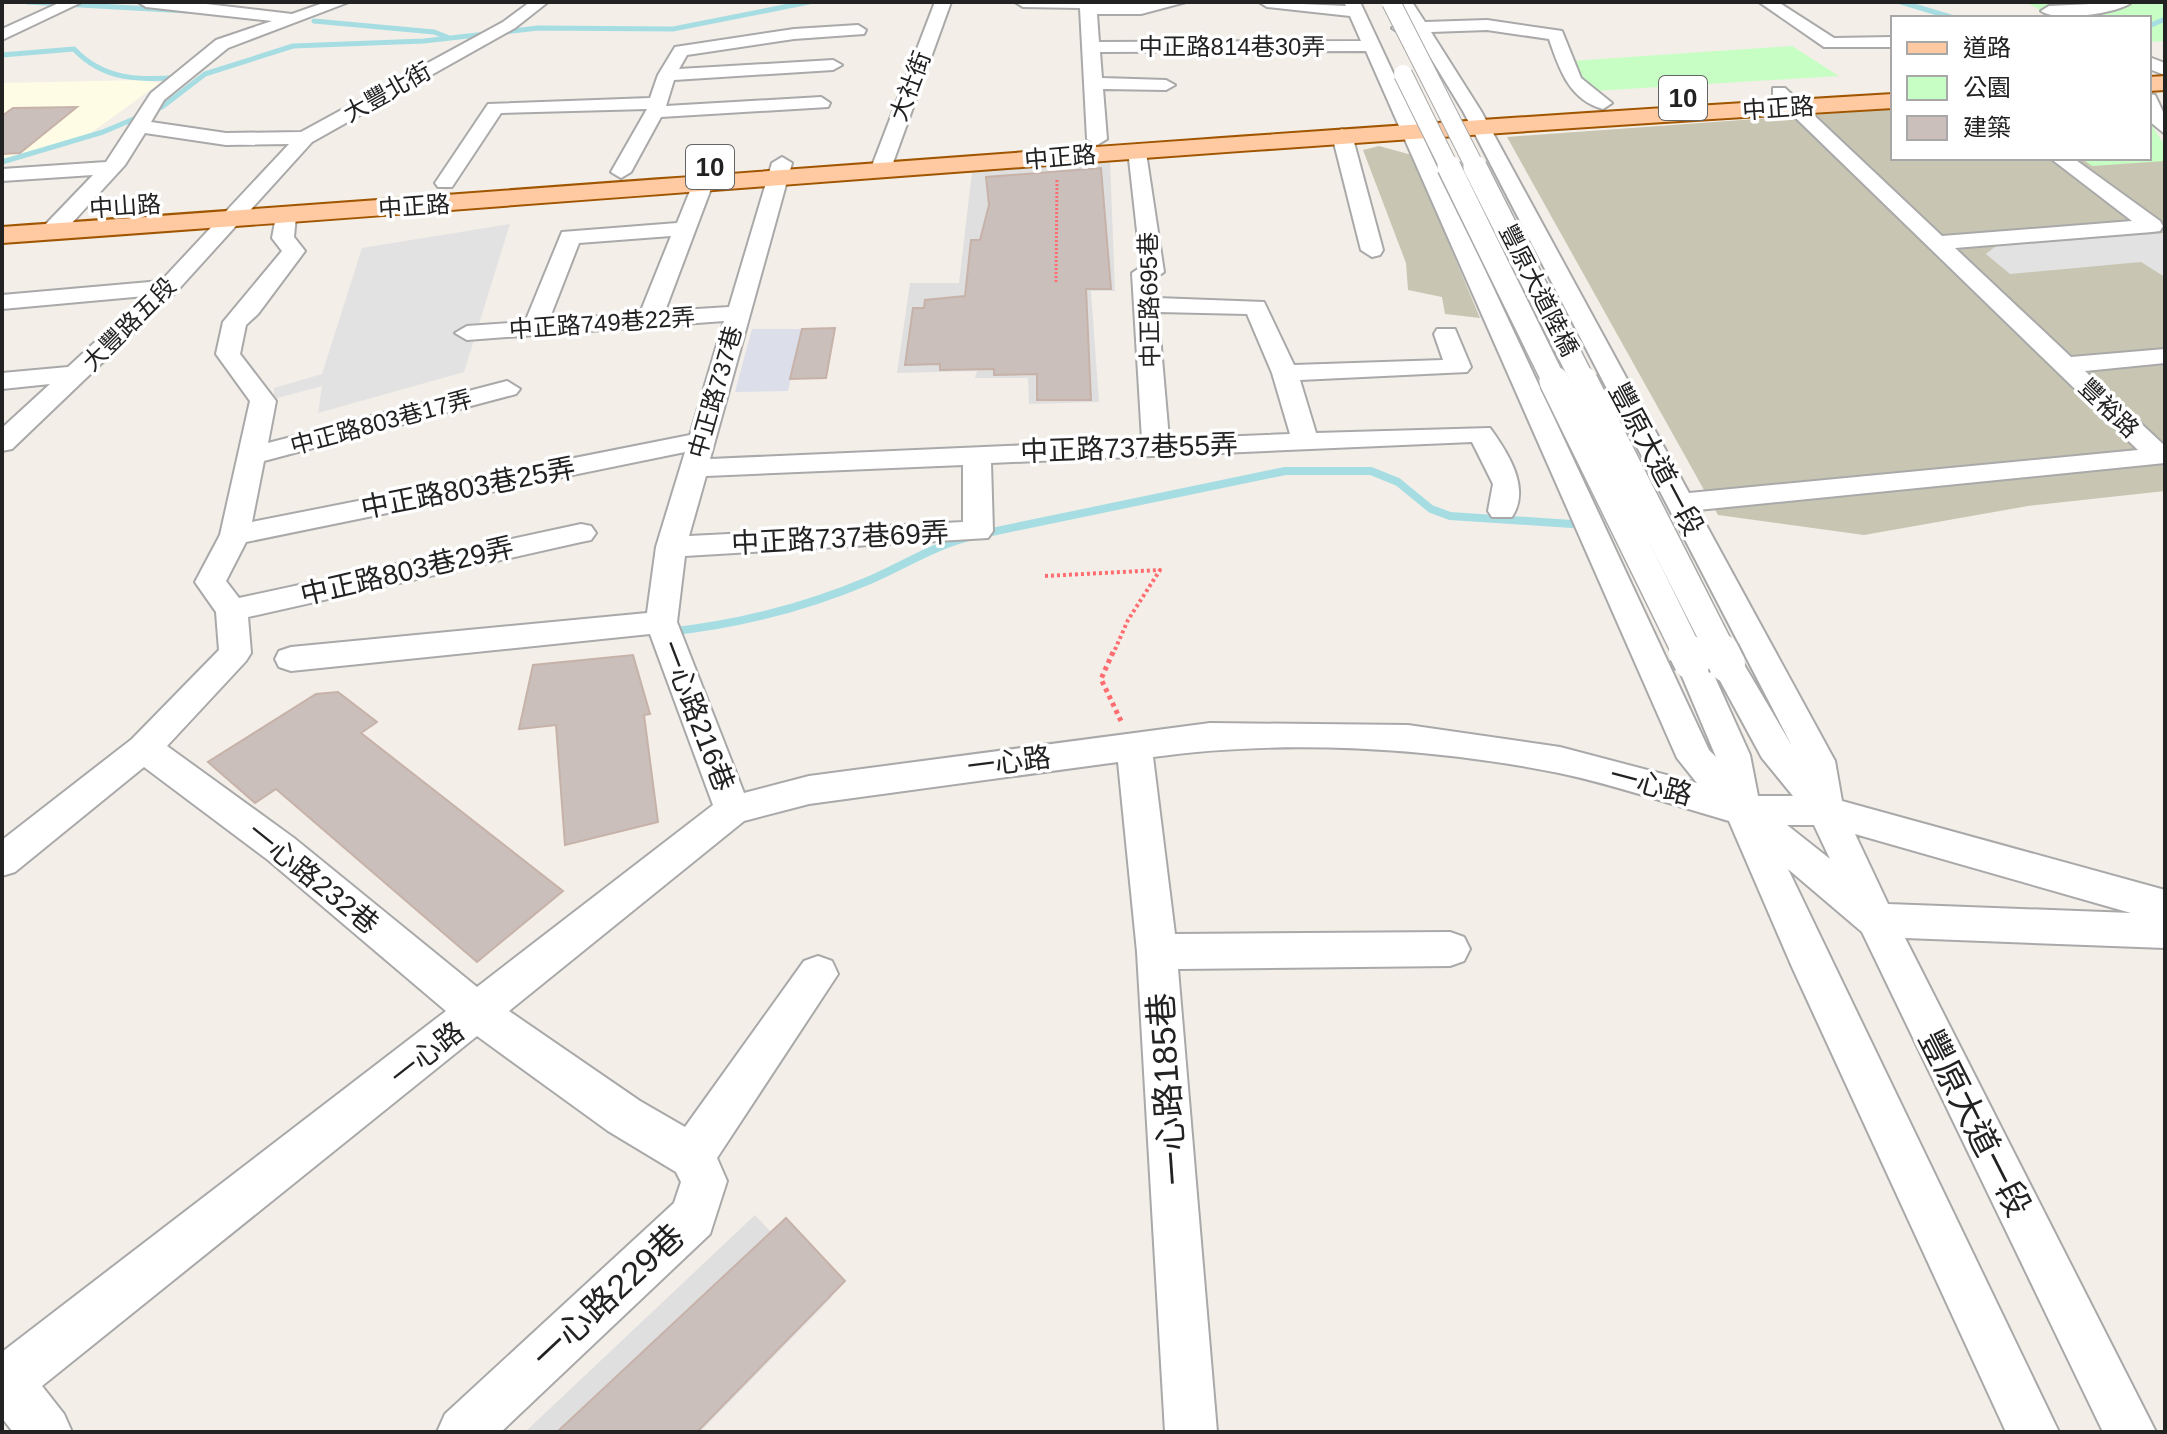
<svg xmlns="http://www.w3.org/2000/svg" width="2167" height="1434" font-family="Arial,'Noto Sans TC',sans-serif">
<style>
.residential{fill:#e0dfdf}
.education{fill:#fffce5}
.construction{fill:#c8c6b2}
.park{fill:#c7fec4}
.parking{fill:#e2e2e2}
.plaza{fill:#dcdee9}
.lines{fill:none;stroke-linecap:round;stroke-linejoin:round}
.stream-far1{stroke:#a6dde3;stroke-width:5}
.stream{stroke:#a6dde3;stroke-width:8}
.building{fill:#cbbfbb;stroke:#c6b2a9;stroke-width:2}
.minor-casing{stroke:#a9a9a9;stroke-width:4}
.major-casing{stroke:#a05600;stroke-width:4}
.path-far2{stroke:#ff6d71;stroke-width:3;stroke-dasharray:2 2;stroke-linecap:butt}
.path-far1{stroke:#ff6d71;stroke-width:4;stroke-dasharray:3 3;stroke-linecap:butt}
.path{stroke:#ff6d71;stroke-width:5;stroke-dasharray:4 4;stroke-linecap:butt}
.minor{fill:#fff;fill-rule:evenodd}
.major{fill:#ffcaa1;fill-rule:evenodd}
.minor-bridge-far3-casing{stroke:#a9a9a9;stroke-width:20;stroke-linecap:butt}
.minor-bridge-far2-casing{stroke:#a9a9a9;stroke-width:26;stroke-linecap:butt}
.minor-bridge-far1-casing{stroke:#a9a9a9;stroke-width:32;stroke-linecap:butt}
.minor-bridge-casing{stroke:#a9a9a9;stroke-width:40;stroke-linecap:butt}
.minor-bridge-far3{stroke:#fff;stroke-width:18}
.minor-bridge-far2{stroke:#fff;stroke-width:23}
.minor-bridge-far1{stroke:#fff;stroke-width:29}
.minor-bridge{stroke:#fff;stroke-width:36}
.labels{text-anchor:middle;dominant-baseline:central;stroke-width:7;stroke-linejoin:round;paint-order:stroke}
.far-street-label{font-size:24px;fill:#222;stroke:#fff}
.shield{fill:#fff;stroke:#646464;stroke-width:2}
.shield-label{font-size:26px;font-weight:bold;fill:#222}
.street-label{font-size:28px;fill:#222;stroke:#fff}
.near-street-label{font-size:34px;fill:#222;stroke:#fff}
</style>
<rect width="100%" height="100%" fill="#f3eee8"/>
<g class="residential">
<path d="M1110 160 1115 291H1091L1099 402 1029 404 1028 378H975L977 371 897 373 910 283H959L972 172Z"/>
<path d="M755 1215 832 1297 700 1432H525Z"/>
</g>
<path class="education" d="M142 80 160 83 81 140 2 159V83Z"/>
<g class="construction">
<path d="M1893 109V158H2149V131L2165 146V491L2028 506 1864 535 1718 515 1507 137Z"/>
<path d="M1379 146 1412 155 1480 318 1445 314 1442 297 1408 290 1406 263 1363 150Z"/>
</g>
<g class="park">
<path d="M2057 2H2165V41L2149 42V18H2055L2029 4Z"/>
<path d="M1792 46 1839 76 1594 91 1570 61Z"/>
<path d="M2149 121 2165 146V161L2092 166 2081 158H2149Z"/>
</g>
<g class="parking">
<path d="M510 224 464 372 318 413 322 386 274 399V388L322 374 362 248Z"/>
<path d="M2165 233V277L2141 262 2010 274 1986 254 1996 246Z"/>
</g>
<path class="plaza" d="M752 329H802L788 391 735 392Z"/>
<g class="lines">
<g class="stream-far1">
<path d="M27 2 187 11"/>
<path d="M1901 2 1954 18"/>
<path d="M314 21 434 32 447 37"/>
<path d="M2149 26 2165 19"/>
<path d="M2 55 74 49C103 80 140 81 180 77"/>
<path d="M2 162 103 132 162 107 205 74 293 46 424 41 538 28 673 29 809 2"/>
</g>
<g class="stream">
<path d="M982 534 1285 471H1371L1398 482 1431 509 1450 516 1572 524"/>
<path d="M667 632C736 625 806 607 870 580 902 566 932 547 966 538"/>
</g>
</g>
<g class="building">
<path d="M77 107 20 153 2 154V116L13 108Z"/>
<path d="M1101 168 1111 289H1086L1091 400H1037V374L994 375V369L940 370V364L905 365 913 308H924L925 300 965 296 971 240H980L989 205 986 177Z"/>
<path d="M835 328 826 378 790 379 802 329Z"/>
<path d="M633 655 650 714 644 715 658 822 565 845 556 725 519 729 533 665Z"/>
<path d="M338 692 377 722 361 733 563 891 477 962 276 789 255 803 208 762 316 694Z"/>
<path d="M786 1218 845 1281 697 1432H557Z"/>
</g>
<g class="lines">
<defs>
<g id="minor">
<path d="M61 2H82L2 40V29Z"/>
<path d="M138 2H189L292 14 326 2H349L228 48 164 100 151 122 226 133 301 132 503 22 530 2H548L515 28 312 142 176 292 12 449 2 451V428L50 384 2 389V373L68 367 145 296 2 309V295L161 281 289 144 226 145 145 133 125 165 60 236H44L41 231 44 226 93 175 2 181V169L106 162 151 93 216 40 272 21 146 7Z"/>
<path d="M935 2H951L890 171 880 177 873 175 870 171Z"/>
<path d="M1015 2H1186L1141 14H1097L1099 42 1361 41 1350 16 1267 7 1259 2 1346 6 1344 2H1360L1709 750 1716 757 1676 662 1680 654 1692 650 1704 654 1708 662 1750 755 1758 796H1793L1762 758 1711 664 1715 656 1727 652 1739 656 1792 746 1463 111 1415 32 1400 33 1392 28 1409 23 1396 2H1412L1425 22 1487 20 1562 31 1581 78 1612 103 1603 109C1569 100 1559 68 1549 39L1487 30 1431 32 1481 111 1689 493 2138 450 1773 96V88H1785L1942 236 2132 221 2050 158H2073L2160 221 2163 226 2160 231 2152 232 1955 248 2071 357 2165 349V363L2085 371 2165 446V463L1698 510 1835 761 1842 801 2165 890V948L1905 938 2156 1432H2103L1862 932 1788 869 2059 1432H2006L1792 967 1729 821C1673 805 1616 785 1559 773 1430 747 1283 739 1153 757L1175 934 1450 932 1464 937 1470 949 1464 961 1450 966 1178 969 1217 1432H1165L1137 952 1118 762 809 804 744 821 509 1011 640 1101 685 1127 804 961 818 956 832 961 838 974 717 1158 727 1181 710 1234 501 1432H437L445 1414 674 1203 681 1182 676 1172 608 1131 477 1036 42 1386 64 1414 72 1432H13L2 1418V1352L446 1011 268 860 144 767 15 872 2 876V840L132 739 219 650 216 612 195 582 220 535 250 401 216 354 223 322 282 251 272 238 277 211H293L296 216 294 237 305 251 258 314 246 325 240 354 276 401 268 443 507 381 520 389 516 394 264 461 252 522 690 435 724 321 467 340 455 333 467 326 525 322 562 232 677 223 692 186 702 180 712 186 665 311 729 307 772 163 782 157 792 163 710 459 1142 440 1132 273 1141 267 1128 150 1138 144 1145 146 1164 272 1155 278 1157 298 1264 302 1294 365 1443 360 1434 334 1437 329H1455L1471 367 1467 372 1300 380 1316 433 1490 428C1508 453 1531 488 1512 517H1492L1488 511 1493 484 1472 442 991 463 993 531 988 538 685 556 677 622 744 793 809 776 1210 723 1408 725 1560 747 1697 783 1677 758 1366 51 1100 52 1102 78 1166 80 1175 85 1166 90 1103 89 1107 139 1097 145 1087 139 1080 8 1023 7ZM671 236 640 313 549 320 579 243ZM1158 312 1247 314 1272 373 1290 434 1169 439ZM685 452 656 547 647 613 291 647 279 651 275 659 279 667 291 671 650 634 713 805 477 987 294 838 167 746 246 661 251 653 248 617 581 542 591 540 596 533 591 526 581 524 239 598 226 581 246 542ZM963 465V522L689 536 706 476ZM1787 825H1814L1830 859ZM1855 834 2131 913 1888 904Z"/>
<path d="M1759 2H1778L1834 38 1893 37V47H1824Z"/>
<path d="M2132 2C2118 14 2055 22 2041 11L2049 6Z"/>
<path d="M858 25 866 30 864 34 794 39 687 55 679 69 833 60 842 65 833 70 674 80 666 106 821 97 830 103 828 107 661 117 631 172 621 178 611 172 647 109 501 113 452 187H438L435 183 488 104 650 98 658 75 675 47 794 29Z"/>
<path d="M2149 57 2165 63V75L2149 69Z"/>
<path d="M2149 94 2155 95 2165 116V134L2149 121Z"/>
<path d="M1342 129 1352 135 1383 250 1380 255 1372 257 1361 250 1332 135Z"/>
</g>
<g id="major">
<path d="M2165 76V90L2149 91V77Z"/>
<path d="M1893 94V108C1262 145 632 198 2 243V227C632 183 1262 131 1893 94Z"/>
</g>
</defs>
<use href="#minor" class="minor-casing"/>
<use href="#major" class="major-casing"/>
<path class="path-far2" d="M1056 282 1057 179"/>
<path class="path-far1" d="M1045 576 1160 570 1128 620 1113 654"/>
<path class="path" d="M1113 652 1101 679 1121 721"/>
<use href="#minor" class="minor"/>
<use href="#major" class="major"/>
<defs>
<g id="minor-bridge-far3">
<path d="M1391 2 1476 169"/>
<path d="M1403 74 1450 169"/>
</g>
<g id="minor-bridge-far2">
<path d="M1449 167 1555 383"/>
<path d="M1475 167 1584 383"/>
</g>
<g id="minor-bridge-far1">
<path d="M1554 381 1688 654"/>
<path d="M1583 381 1722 654"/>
</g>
<g id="minor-bridge">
<path d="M1687 652 1692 662"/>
<path d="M1721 652 1727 664"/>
</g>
</defs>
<use href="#minor-bridge-far3" class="minor-bridge-far3-casing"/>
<use href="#minor-bridge-far2" class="minor-bridge-far2-casing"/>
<use href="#minor-bridge-far1" class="minor-bridge-far1-casing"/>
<use href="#minor-bridge" class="minor-bridge-casing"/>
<use href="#minor-bridge-far3" class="minor-bridge-far3"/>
<use href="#minor-bridge-far2" class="minor-bridge-far2"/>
<use href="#minor-bridge-far1" class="minor-bridge-far1"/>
<use href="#minor-bridge" class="minor-bridge"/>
</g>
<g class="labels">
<g class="far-street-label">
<text x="1232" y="46">中正路814巷30弄</text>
<text transform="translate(910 86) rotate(-69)">大社街</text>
<text transform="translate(387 92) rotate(-29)">大豐北街</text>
<text transform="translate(1778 108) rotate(-4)">中正路</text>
<text transform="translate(1060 157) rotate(-5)">中正路</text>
<text transform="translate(125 206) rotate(-4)">中山路</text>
<text transform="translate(414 206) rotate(-4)">中正路</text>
<text transform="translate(1539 290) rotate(63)">豐原大道陸橋</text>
<text transform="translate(1149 300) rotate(-91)">中正路695巷</text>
<text transform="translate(602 323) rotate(-4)">中正路749巷22弄</text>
<text transform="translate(129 324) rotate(-45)">大豐路五段</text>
<text transform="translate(715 392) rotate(-74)">中正路737巷</text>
<text transform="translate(2109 408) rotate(44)">豐裕路</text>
<text transform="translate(381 422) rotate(-15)">中正路803巷17弄</text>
</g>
<g class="shield">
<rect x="1659" y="76" width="48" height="44" rx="6"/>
<rect x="686" y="145" width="48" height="44" rx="6"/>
</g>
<g class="shield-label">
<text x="1683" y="98">10</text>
<text x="710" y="167">10</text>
</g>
<g class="street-label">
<text transform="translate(1129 448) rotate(-2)">中正路737巷55弄</text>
<text transform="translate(1656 459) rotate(62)">豐原大道一段</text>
<text transform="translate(468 488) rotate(-11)">中正路803巷25弄</text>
<text transform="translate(840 538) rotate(-3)">中正路737巷69弄</text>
<text transform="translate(407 571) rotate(-13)">中正路803巷29弄</text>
<text transform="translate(697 716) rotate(69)">一心路216巷</text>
<text transform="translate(1009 762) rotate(-7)">一心路</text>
<text transform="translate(1651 785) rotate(15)">一心路</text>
<text transform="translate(313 878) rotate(39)">一心路232巷</text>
<text transform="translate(427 1054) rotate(-38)">一心路</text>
</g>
<g class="near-street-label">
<text transform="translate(1167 1089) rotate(-94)">一心路185巷</text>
<text transform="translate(1975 1123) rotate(63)">豐原大道一段</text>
<text transform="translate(608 1296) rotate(-43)">一心路229巷</text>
</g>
</g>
<rect width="2167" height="1434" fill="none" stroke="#222222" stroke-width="8"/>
<rect x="1891" y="16" width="260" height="144" fill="#ffffff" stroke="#a7a7a7" stroke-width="2"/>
<rect x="1907" y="42" width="40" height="12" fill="#ffcaa1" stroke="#a7a7a7" stroke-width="2"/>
<text x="1963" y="56" font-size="24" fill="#222222">道路</text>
<rect x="1907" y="76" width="40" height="24" fill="#c7fec4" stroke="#a7a7a7" stroke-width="2"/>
<text x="1963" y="96" font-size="24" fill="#222222">公園</text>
<rect x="1907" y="116" width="40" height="24" fill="#cbbfbb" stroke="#a7a7a7" stroke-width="2"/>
<text x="1963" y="136" font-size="24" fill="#222222">建築</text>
</svg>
